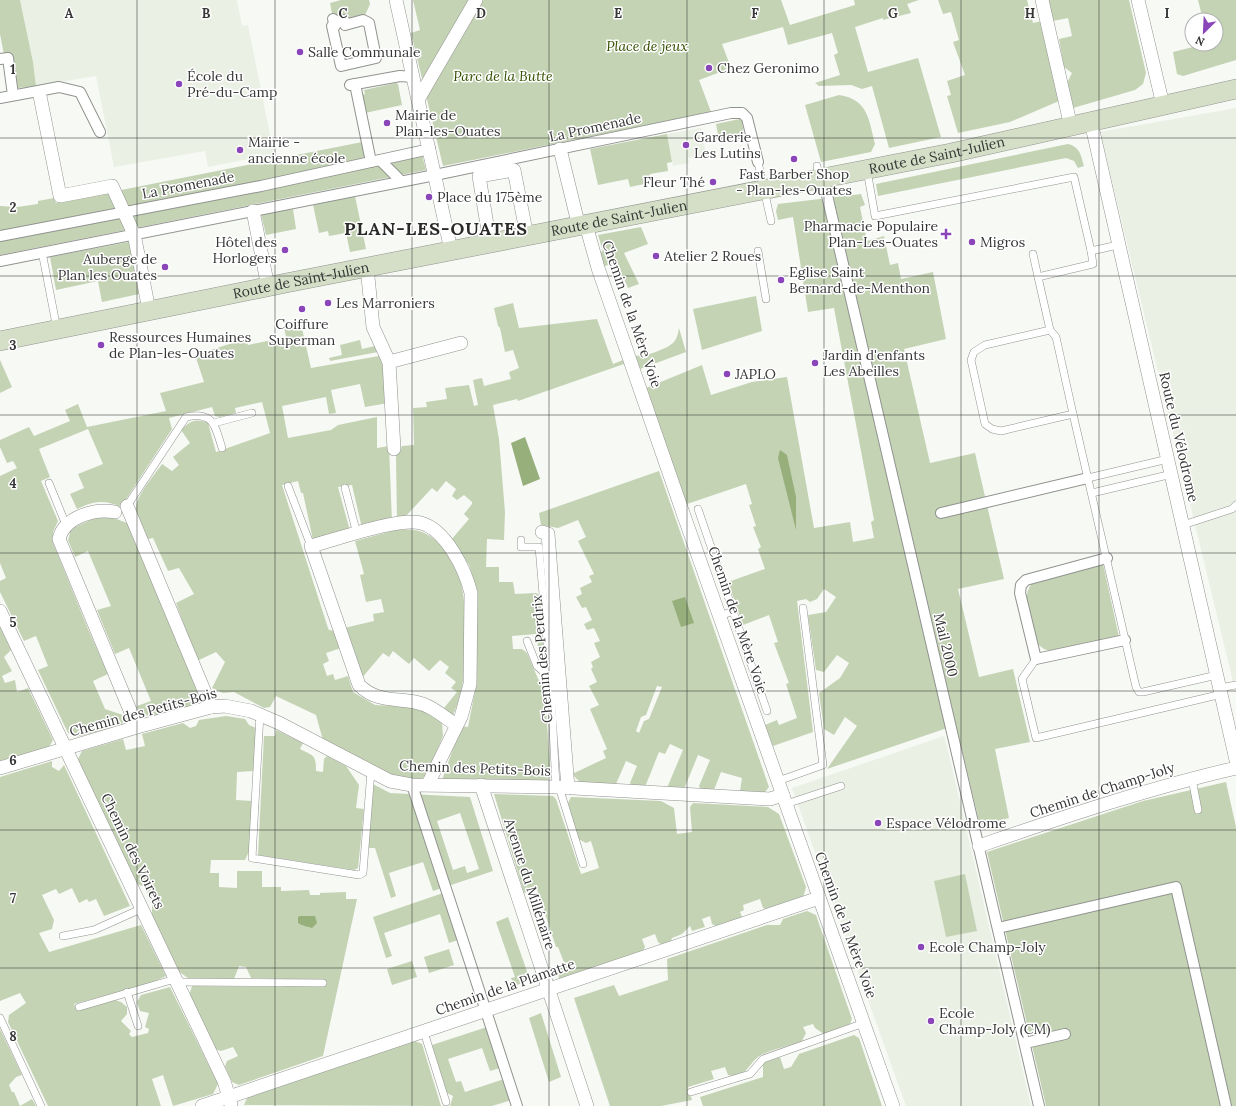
<svg xmlns="http://www.w3.org/2000/svg" width="1236" height="1106" font-family="Lora,serif">
<style>
.built{fill:#ebf0e5}
.green{fill:#c4d3b4;fill-rule:evenodd}
.water{fill:#96af7b}
.lines{fill:none;stroke-linecap:round;stroke-linejoin:round}
.service-casing{stroke:#91938f;stroke-width:8}
.pedestrian-casing{stroke:#91938f;stroke-width:12}
.minor-casing{stroke:#91938f;stroke-width:14}
.secondary-casing{stroke:#91938f;stroke-width:20}
.service{stroke:#fff;stroke-width:7}
.pedestrian{stroke:#fff;stroke-width:10}
.minor{stroke:#fff;stroke-width:13}
.secondary{stroke:#d5dfc8;stroke-width:19}
.grid{fill:none;stroke:#353635;stroke-width:1;stroke-opacity:0.55}
.poi-dot{fill:#8a45b9;stroke:#fff;stroke-width:1.5}
.labels{text-anchor:middle;dominant-baseline:central;stroke-width:3;stroke-linejoin:round;paint-order:stroke}
.park-label{font-size:14px;font-style:italic;fill:#345100;stroke:#fff}
.poi-label{font-size:14px;fill:#353635;stroke:#fff;text-anchor:start}
.street-label{font-size:14px;fill:#353635;stroke:#fff}
.district-label{font-size:18px;font-weight:bold;letter-spacing:1px;fill:#2a2b28;stroke:#fff}
.grid-label{font-size:13px;text-anchor:middle;font-weight:bold;fill:#353635;stroke:#fff;stroke-width:3;stroke-linejoin:round;paint-order:stroke}
</style>
<rect width="100%" height="100%" fill="#f7f9f5"/>
<g class="built">
<path d="M20 0H237L242 26 248 25 274 154 208 167 205 151 114 167 96 76 36 86 33 62Z"/>
<path d="M1236 108V694L1100 132Z"/>
<path d="M701 128 707 160H704L702 156 688 158 689 163 673 166 667 134Z"/>
<path d="M944 736 949 755 1031 1106H906L792 788Z"/>
</g>
<g class="green">
<path d="M0 0H20L33 62 36 86 18 88 12 54 4 55 0 34Z"/>
<path d="M341 0H369L370 4 363 20 333 19 330 3Z"/>
<path d="M413 0H781L790 25 855 5 854 0H919L907 4 911 13 883 20V18L855 27 868 72 918 58 941 137 889 148 872 86 862 89 851 85 819 86 815 83 840 75 834 55 838 53 832 33 788 45 783 27 722 44 731 68 699 80 711 112 443 166 411 33 420 30Z"/>
<path d="M938 0H1027L1033 23 1042 21 1059 101 1010 122 958 133 947 96 951 95 947 81 965 75 953 42 959 40 951 12 943 14Z"/>
<path d="M1048 0H1129L1146 73 1143 84 1135 90 1073 108 1067 83 1072 73 1064 67 1059 39 1072 36 1068 18 1053 21Z"/>
<path d="M1198 0H1236V60L1183 76 1177 74 1173 52 1193 47V44H1216V20H1203Z"/>
<path d="M396 83 398 84 402 105 365 113 362 95 365 94 364 90Z"/>
<path d="M839 95C868 99 869 120 875 144L871 152 821 162 805 105Z"/>
<path d="M740 119 742 120 744 137 722 143 719 140 716 124Z"/>
<path d="M667 134 672 162 667 163 668 171 650 174 649 183 630 187 628 179 598 185 590 149Z"/>
<path d="M362 142 368 167 422 155 426 170 0 255V206L17 207 38 204V201L54 198 56 203Z"/>
<path d="M1068 144C1080 147 1081 155 1084 166L1078 168 1074 161 1066 158 878 196 876 184Z"/>
<path d="M861 194 865 205 860 207 867 241 884 236 890 265 898 263 901 279 933 272 946 339 904 349 930 463 975 453 1004 579 958 589 979 677 1013 669 1030 742 995 749 1009 818 980 825 956 725 827 769 857 726 845 717 834 735 824 729 819 693 840 678 849 663 837 655 824 672 816 670 808 615 826 612 836 597 824 589 817 599 810 602 806 599 797 601 813 732 773 746 765 725 777 720 779 725 797 718 786 684 789 683 774 643 778 642 769 615 743 625 728 582 765 569 758 549 761 547 753 527 756 526 749 505 752 504 746 484 687 504 646 388 702 365 711 395 752 382 787 377 814 528 850 522 853 542 874 538 871 522 874 520 834 308 808 312 793 217 778 220 776 211 778 204Z"/>
<path d="M355 196 366 249 350 252 346 233 329 236 328 231 319 233 313 205Z"/>
<path d="M293 209 296 229 266 235 261 214Z"/>
<path d="M641 227 648 244 624 253 639 284 628 288 617 262 602 267 598 253 603 251 598 235Z"/>
<path d="M129 242 139 294 102 302 98 281 56 290 50 257Z"/>
<path d="M756 296 762 331 702 350 693 309Z"/>
<path d="M513 303 519 328 597 319 613 364 623 360 624 364 518 401 517 399 493 405 499 439 505 512 504 540 487 539 486 567H499V582H513L515 594 536 593 540 595 543 645 538 647 536 634 512 636 513 649H522L527 653 545 695 550 766 547 784 442 780 461 726 468 727 475 691 478 592 469 565 451 540 469 519 464 514 472 504V502L464 495 457 500 452 496 456 489 446 481 437 492 432 488 405 517 397 520 396 457 402 446 414 445 413 408 427 407 426 402 447 399 445 388 469 385 474 406 478 405 473 380 482 378 484 386 511 379 509 372 519 368 513 350 505 352 500 328 498 326 494 308Z"/>
<path d="M301 324 311 368 379 356 384 368 388 403 365 407 360 384 331 390 336 413 329 414 326 397 282 406 288 438 331 430 338 425 377 417V448L389 446 392 522 362 528 352 485 338 487 350 531 313 540 303 493H301L298 481 282 485 328 628 329 630 336 631 341 648 326 653 329 661 323 664 327 676 333 674 335 680 348 676 353 692 375 705 413 707 437 717 442 722 443 736 427 774 420 780 393 779 324 744 316 715 276 696 270 707 264 708 234 692 223 693 212 688 225 662 216 652 197 661 176 603 194 594 179 568 168 571 153 538 148 539C144 531 137 519 136 510 134 498 155 474 162 464L172 471 179 465 173 457 190 443 181 430C190 421 196 418 208 423L216 452 270 433 262 402 235 408 236 413 220 417 215 416 212 407 169 418 172 429 121 507C104 499 94 501 77 509L70 494 84 488 78 474 103 464 88 429 39 449 50 477 41 481 58 521 53 532V543L88 629 108 674 93 681 105 709 126 716 121 726 76 737 68 733 38 670 48 666 36 636 24 641 0 592V581L6 578 0 563V476L17 468 13 461 7 463 0 447V440L29 427 34 436 70 421 65 410 78 404 87 427 166 411 160 393 204 382 195 355 245 339 248 345 286 337 284 327Z"/>
<path d="M679 328 686 352 640 369 633 355C642 358 665 350 673 343 677 339 678 334 679 328Z"/>
<path d="M360 340 362 349 375 346 378 352 330 361 329 358 342 355 340 345Z"/>
<path d="M0 360 12 387 0 393Z"/>
<path d="M659 471 769 787 765 792 740 791 742 778 721 772 714 790H701L699 786 710 760 698 755 684 789 667 788 683 750 670 744 665 754 659 752 645 787 632 786 630 783 637 766 626 761 616 784 581 783 572 774 606 758 603 751 607 749 590 709 599 705 589 686 597 682 591 669 593 667 591 662 600 657 594 643 600 641 594 628 587 630 584 624 592 620 586 607 582 608 576 597 582 594 580 588 592 582 589 576 594 574 578 541 586 537 578 520 558 528 541 525 539 513ZM657 686 662 687 649 719 644 721 639 733 636 731 641 717 646 715Z"/>
<path d="M106 515 127 523 200 695 193 705 151 717 139 712 137 706 151 701 129 648 115 654 97 610 111 606 88 551 75 557 68 540 71 529 99 516Z"/>
<path d="M396 530C402 530 408 529 414 530 425 531 435 539 442 547 466 577 465 601 465 638 465 666 465 690 453 715L444 708 457 692 451 688 456 682 445 673 449 667 440 660 429 671 414 658 409 664 393 651 389 657 383 653 361 679 344 628 374 621 373 614 384 612 381 599 366 602 360 575 364 574 355 541Z"/>
<path d="M1103 564 1119 637 1052 652 1044 649 1036 643C1031 624 1018 597 1034 581Z"/>
<path d="M0 627 11 650 4 657 12 671 2 676 5 683 15 680 17 692 28 688 53 740 49 747 0 761Z"/>
<path d="M226 716 245 719 249 725 256 728 254 771 237 772 236 800 253 801 251 847 245 860H211L210 873H219V887L237 888V871H262V887H281V891L309 890 310 895H320V893L346 892V899H357L323 1056 239 1085 232 1082 225 1066 227 1061 238 1056 233 1047 221 1051 215 1049 189 996 192 986 285 987 286 979 251 978 246 967 239 966 234 979 188 978 178 971 152 915V902L145 887 137 884 77 761 82 751 123 739 126 750 145 746 142 734 183 723 190 728 196 726 199 720Z"/>
<path d="M276 730 303 743 300 749C314 756 316 755 316 771L323 772 324 759 327 756 346 766 359 785 356 808 364 809 358 868 354 870 258 855 264 736H275Z"/>
<path d="M52 761V767L59 771 64 765 130 906 104 916 96 899 89 902 87 899 79 903 72 888 59 894 56 889 42 895 54 920 52 929 39 933 49 952 141 925 166 976 151 983 74 1004 77 1011 115 1000 121 1002 127 1007V1014L121 1021 131 1031 129 1034 132 1037 148 1033 149 1029 145 1027 149 1013 140 1011 137 1002 141 995 170 987 218 1084 213 1094 173 1106 163 1075 152 1079 161 1106H48L8 1022 9 1015 26 1003 20 993 0 1001V777Z"/>
<path d="M1226 782 1236 827V1106H1046L987 852 1143 801Z"/>
<path d="M373 784 390 793 470 797 493 871 433 891 423 862 389 873 396 896 391 898 375 848H368ZM460 813 479 869 467 873 465 866 453 870 437 821Z"/>
<path d="M494 794 553 796 556 799 581 874 599 868 591 841 586 843 578 839 568 803 571 797 661 801 674 808 677 834 692 832 690 807 693 803 768 807 779 814 806 887 803 898 768 910 763 908 760 899 743 905 744 910 740 912 743 919 718 927 712 924 710 916 702 919 705 927 692 931 690 926 682 934 672 938 670 944 663 946 658 942 655 934 642 939 645 947 642 953 560 981 556 968 565 965 558 947H556L537 889 524 893Z"/>
<path d="M965 874 977 931 946 937 934 881Z"/>
<path d="M443 893 458 940 449 943 440 914 384 933 392 956 386 958 373 917Z"/>
<path d="M807 911 816 915 852 1019 850 1024 824 1034 815 1028 813 1024 803 1027 806 1033 802 1041C789 1046 773 1049 761 1055 749 1061 746 1081 728 1075L725 1067 711 1071 714 1079 688 1087 692 1100 661 1106H610L574 998 614 985 619 996 668 980 667 959 767 925H780L783 919Z"/>
<path d="M508 917 530 980 514 986 511 978 515 977 496 922Z"/>
<path d="M449 949 454 965 429 973 424 957Z"/>
<path d="M412 961 417 977 392 985 387 969Z"/>
<path d="M541 1013 561 1077 549 1082 529 1018Z"/>
<path d="M487 1027 500 1068 490 1071 482 1048 448 1059 456 1082 461 1081 465 1092 504 1079 512 1100 492 1106H450L453 1096 447 1093 432 1045Z"/>
<path d="M0 1029 22 1075 16 1077 9 1085 12 1092H14L20 1106 32 1099 36 1106H0Z"/>
<path d="M854 1035 859 1038 882 1106H703L700 1097 763 1077V1063L780 1057 784 1069 791 1067 799 1054Z"/>
<path d="M415 1041 422 1044 441 1106 244 1105 248 1096 359 1058Z"/>
</g>
<g class="water">
<path d="M525 437 540 479 523 486 511 443Z"/>
<path d="M780 450 787 455 796 497V530L778 458Z"/>
<path d="M685 597 694 623 681 627 672 601Z"/>
<path d="M300 916H315L317 923 312 928C309 927 300 925 298 923V917Z"/>
</g>
<g class="lines">
<defs>
<g id="service">
<path d="M758 162 771 221"/>
<path d="M817 166 819 178"/>
<path d="M867 170 875 216 1074 177 1091 251 1118 245"/>
<path d="M758 251 766 299"/>
<path d="M42 252 57 329"/>
<path d="M1033 254 1038 277"/>
<path d="M1050 330 1056 337 1073 414 1001 431 992 429 985 424 971 360 974 352 985 345 1050 330 1038 277 1093 264 1091 251"/>
<path d="M1073 414 1136 687 1139 692H1143L1217 675"/>
<path d="M214 423 252 413"/>
<path d="M1088 478 1168 459"/>
<path d="M49 483 66 525"/>
<path d="M288 486 311 546"/>
<path d="M345 488 357 534"/>
<path d="M1092 493 1172 474"/>
<path d="M127 506 186 417C214 411 215 426 222 448"/>
<path d="M698 509 733 611 720 616"/>
<path d="M1183 525 1232 509 1236 505"/>
<path d="M521 540V547H539L551 689 556 787"/>
<path d="M733 611 767 711"/>
<path d="M527 641 537 666 550 678"/>
<path d="M1036 659 1022 679 1036 738 1222 694"/>
<path d="M1220 688 1236 685"/>
<path d="M260 714 252 858 359 875 363 873 371 771"/>
<path d="M1192 779 1198 810"/>
<path d="M778 781 823 765 803 608"/>
<path d="M559 787 583 864"/>
<path d="M786 804 841 786"/>
<path d="M63 936 94 930 143 908"/>
<path d="M177 982 323 983"/>
<path d="M127 992 138 1026"/>
<path d="M79 1007 175 979"/>
<path d="M0 1018 41 1106"/>
<path d="M424 1032 446 1102"/>
<path d="M691 1092 750 1074 763 1059 864 1023"/>
</g>
<g id="pedestrian">
<path d="M333 19 338 22 344 20 345 25 363 20 369 23 376 58 341 66 332 26H335Z"/>
<path d="M0 59 8 58 13 95"/>
<path d="M355 84 371 162"/>
<path d="M350 85 400 76 413 77"/>
<path d="M0 98 59 87 80 92 100 132"/>
<path d="M380 160 401 181"/>
<path d="M826 191 1039 1106"/>
<path d="M0 236 261 186 430 149"/>
<path d="M0 261 435 175 731 113H742L747 118 758 162"/>
<path d="M941 513 1088 478"/>
<path d="M1107 558 1026 580 1021 585 1020 593 1036 659 1125 640"/>
<path d="M412 785 517 1106"/>
<path d="M998 928 1176 887 1226 1106"/>
<path d="M1025 1043 1065 1034"/>
</g>
<g id="minor">
<path d="M396 0 451 250"/>
<path d="M1042 0 1071 127"/>
<path d="M1138 0 1163 105"/>
<path d="M40 96 60 196 112 186 134 234 149 310"/>
<path d="M419 98 476 0"/>
<path d="M1091 122 1236 760"/>
<path d="M560 149 579 227"/>
<path d="M253 211 268 287"/>
<path d="M586 225 598 268 683 513 893 1106"/>
<path d="M490 243 479 176 514 170 527 236"/>
<path d="M367 267 373 327 389 362 394 449"/>
<path d="M389 362 461 343"/>
<path d="M127 506 211 707"/>
<path d="M115 512C95 508 64 517 59 539L137 727"/>
<path d="M542 532 548 534 568 788"/>
<path d="M0 611 224 1081 231 1104"/>
<path d="M0 768 137 727 211 707 225 706 251 711 279 723 390 781 412 785 556 787 770 799 783 795"/>
<path d="M428 784 461 717 470 684 471 593C465 569 446 530 421 523 399 517 335 540 311 546L359 685C376 702 394 698 415 702 431 705 443 716 456 725"/>
<path d="M481 785 587 1106"/>
<path d="M979 846C1063 817 1149 788 1236 768"/>
<path d="M202 1106 819 898"/>
</g>
<g id="secondary">
<path id="s1" d="M0 341 286 283 951 153 1236 89"/>
</g>
</defs>
<use href="#service" class="service-casing"/>
<use href="#pedestrian" class="pedestrian-casing"/>
<use href="#minor" class="minor-casing"/>
<use href="#secondary" class="secondary-casing"/>
<use href="#service" class="service"/>
<use href="#pedestrian" class="pedestrian"/>
<use href="#minor" class="minor"/>
<use href="#secondary" class="secondary"/>
</g>
<path class="grid" d="M137 0V1106M275 0V1106M412 0V1106M549 0V1106M687 0V1106M824 0V1106M961 0V1106M1099 0V1106M0 138H1236M0 276H1236M0 415H1236M0 553H1236M0 691H1236M0 830H1236M0 968H1236"/>
<g class="poi-dot">
<circle cx="300" cy="52" r="4"/>
<circle cx="709" cy="68" r="4"/>
<circle cx="179" cy="84" r="4"/>
<circle cx="387" cy="123" r="4"/>
<circle cx="686" cy="145" r="4"/>
<circle cx="240" cy="150" r="4"/>
<circle cx="794" cy="159" r="4"/>
<circle cx="713" cy="182" r="4"/>
<circle cx="429" cy="197" r="4"/>
<path d="M944 228h4v4h4v4h-4v4h-4v-4h-4v-4h4z"/>
<circle cx="972" cy="242" r="4"/>
<circle cx="285" cy="250" r="4"/>
<circle cx="656" cy="256" r="4"/>
<circle cx="165" cy="267" r="4"/>
<circle cx="781" cy="280" r="4"/>
<circle cx="328" cy="303" r="4"/>
<circle cx="302" cy="309" r="4"/>
<circle cx="101" cy="345" r="4"/>
<circle cx="815" cy="363" r="4"/>
<circle cx="727" cy="374" r="4"/>
<circle cx="878" cy="823" r="4"/>
<circle cx="921" cy="947" r="4"/>
<circle cx="931" cy="1021" r="4"/>
</g>
<g class="labels">
<g class="park-label">
<text x="647" y="46">Place de jeux</text>
<text x="503" y="76">Parc de la Butte</text>
</g>
<g class="poi-label">
<text x="308" y="52">Salle Communale</text>
<text x="717" y="68">Chez Geronimo</text>
<text x="187" y="76">École du<tspan x="187" dy="16">Pré-du-Camp</tspan></text>
<text x="395" y="115">Mairie de<tspan x="395" dy="16">Plan-les-Ouates</tspan></text>
<text x="694" y="137">Garderie<tspan x="694" dy="16">Les Lutins</tspan></text>
<text x="248" y="142">Mairie -<tspan x="248" dy="16">ancienne école</tspan></text>
<text x="794" y="174" text-anchor="middle">Fast Barber Shop<tspan x="794" dy="16">- Plan-les-Ouates</tspan></text>
<text x="705" y="182" text-anchor="end">Fleur Thé</text>
<text x="437" y="197">Place du 175ème</text>
<text x="938" y="226" text-anchor="end">Pharmacie Populaire<tspan x="938" dy="16">Plan-Les-Ouates</tspan></text>
<text x="277" y="242" text-anchor="end">Hôtel des<tspan x="277" dy="16">Horlogers</tspan></text>
<text x="980" y="242">Migros</text>
<text x="664" y="256">Atelier 2 Roues</text>
<text x="157" y="259" text-anchor="end">Auberge de<tspan x="157" dy="16">Plan les Ouates</tspan></text>
<text x="789" y="272">Eglise Saint<tspan x="789" dy="16">Bernard-de-Menthon</tspan></text>
<text x="336" y="303">Les Marroniers</text>
<text x="302" y="324" text-anchor="middle">Coiffure<tspan x="302" dy="16">Superman</tspan></text>
<text x="109" y="337">Ressources Humaines<tspan x="109" dy="16">de Plan-les-Ouates</tspan></text>
<text x="823" y="355">Jardin d'enfants<tspan x="823" dy="16">Les Abeilles</tspan></text>
<text x="735" y="374">JAPLO</text>
<text x="886" y="823">Espace Vélodrome</text>
<text x="929" y="947">Ecole Champ-Joly</text>
<text x="939" y="1013">Ecole<tspan x="939" dy="16">Champ-Joly (CM)</tspan></text>
</g>
<g class="street-label">
<text transform="translate(595 127) rotate(-12)">La Promenade</text>
<text stroke="none"><textPath href="#s1" startOffset="955">Route de Saint-Julien</textPath></text>
<text transform="translate(188 185) rotate(-11)">La Promenade</text>
<text stroke="none"><textPath href="#s1" startOffset="631">Route de Saint-Julien</textPath></text>
<text stroke="none"><textPath href="#s1" startOffset="307">Route de Saint-Julien</textPath></text>
<text transform="translate(632 314) rotate(71)">Chemin de la Mère Voie</text>
<text transform="translate(1179 437) rotate(77)">Route du Vélodrome</text>
<text transform="translate(738 620) rotate(71)">Chemin de la Mère Voie</text>
<text transform="translate(946 645) rotate(77)">Mail 2000</text>
<text transform="translate(542 659) rotate(-95)">Chemin des Perdrix</text>
<text transform="translate(143 712) rotate(-15)">Chemin des Petits-Bois</text>
<text transform="translate(475 768) rotate(2)">Chemin des Petits-Bois</text>
<text transform="translate(1102 790) rotate(-18)">Chemin de Champ-Joly</text>
<text transform="translate(133 851) rotate(64)">Chemin des Voirets</text>
<text transform="translate(530 884) rotate(72)">Avenue du Millénaire</text>
<text transform="translate(846 925) rotate(70)">Chemin de la Mère Voie</text>
<text transform="translate(505 987) rotate(-19)">Chemin de la Plamatte</text>
</g>
<g class="district-label">
<text x="436" y="228">PLAN-LES-OUATES</text>
</g>
</g>
<g class="grid-label">
<text x="69" y="18">A</text>
<text x="206" y="18">B</text>
<text x="343" y="18">C</text>
<text x="481" y="18">D</text>
<text x="618" y="18">E</text>
<text x="755" y="18">F</text>
<text x="893" y="18">G</text>
<text x="1030" y="18">H</text>
<text x="1167" y="18">I</text>
<text x="13" y="74">1</text>
<text x="13" y="212">2</text>
<text x="13" y="350">3</text>
<text x="13" y="488">4</text>
<text x="13" y="627">5</text>
<text x="13" y="765">6</text>
<text x="13" y="903">7</text>
<text x="13" y="1041">8</text>
</g>
<g transform="translate(1204 32) rotate(204)"><circle r="19" fill="#ffffff" stroke="#aeafae"/>
<path d="M0-3L7 15L0 10L-7 15Z" fill="#8a45b9"/>
<text y="-6" font-size="11" font-weight="bold" text-anchor="middle" fill="#353635">N</text>
</g>
</svg>
